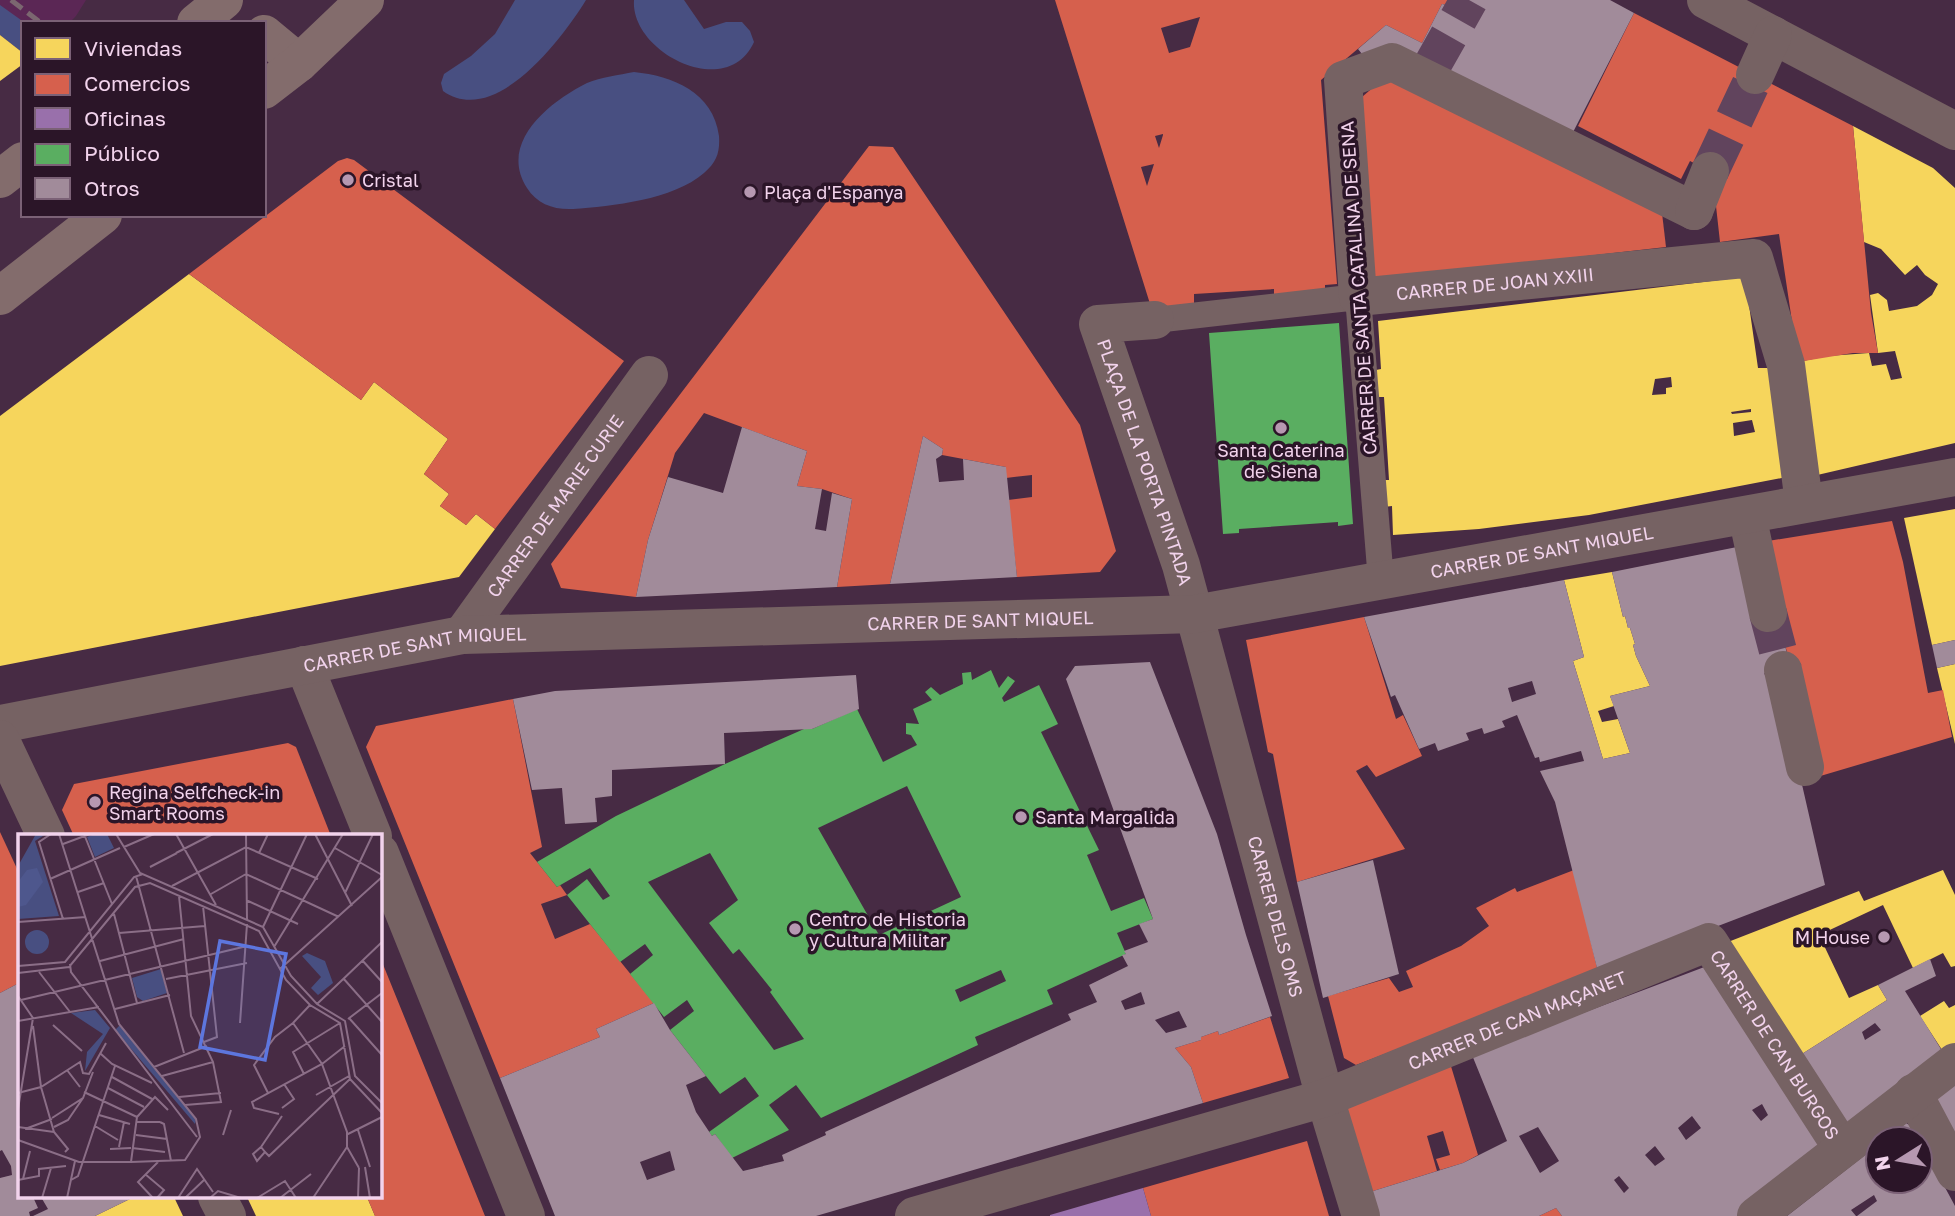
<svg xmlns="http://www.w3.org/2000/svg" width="1955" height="1216" font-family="'Golos Text',sans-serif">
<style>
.built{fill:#5b2755}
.green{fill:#484f81}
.homes{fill:#f6d55c;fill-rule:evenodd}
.shops{fill:#d6604d;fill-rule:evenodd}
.offices{fill:#9970ab}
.public{fill:#5aae61;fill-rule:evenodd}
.building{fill:#a18b9a;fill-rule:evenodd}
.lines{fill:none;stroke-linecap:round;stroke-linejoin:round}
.street-tunnel{stroke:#61445d;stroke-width:38;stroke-dasharray:38 19;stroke-linecap:butt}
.lane{stroke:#766263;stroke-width:26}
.street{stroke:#766263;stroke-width:38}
.secondary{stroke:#836c6c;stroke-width:38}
.rail{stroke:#7b6770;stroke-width:5;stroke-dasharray:14 7;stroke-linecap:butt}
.poi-dot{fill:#b698b1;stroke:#2b1528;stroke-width:2.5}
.labels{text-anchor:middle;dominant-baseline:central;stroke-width:7;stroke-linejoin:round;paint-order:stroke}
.poi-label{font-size:18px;fill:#f2d3ec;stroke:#2b1528;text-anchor:start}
.street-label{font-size:18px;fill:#f2d3ec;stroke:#2b1528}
.inset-road{fill:none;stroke:#8b6e87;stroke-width:2}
.view{fill:#5d76de;fill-opacity:0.15;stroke:#5d76de;stroke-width:3.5}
.inset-edge{fill:none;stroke:#f2d3ec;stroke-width:3.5}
</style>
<rect width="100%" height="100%" fill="#472b44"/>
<path class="built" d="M0 0H86L76 16 69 23H23V53L0 35Z"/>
<g class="green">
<path d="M515 0H586C562 39 495 128 443 91L441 83 444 74 471 56 495 34Z"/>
<path d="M634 0H684L704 29 726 22H742L750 31 754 42C727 102 630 52 634 0Z"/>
<path d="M0 5 21 20 23 53 0 35Z"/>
<path d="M634 72C673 76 713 92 719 136 720 152 717 162 704 173 673 200 612 206 573 209 554 210 537 204 527 188 498 143 549 102 587 83 601 77 619 75 634 72Z"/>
</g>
<g class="homes">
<path d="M0 35 23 53V64L0 81Z"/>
<path d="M1853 126 1933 168 1955 188V443L1813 476 1798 362 1828 356 1869 353 1872 366 1886 364 1891 380 1902 378 1895 351 1878 353 1870 295 1878 293 1887 300 1889 311 1917 306 1932 295 1938 284 1925 275 1917 265 1905 275 1881 249 1864 242Z"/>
<path d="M189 274 361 400 374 382 448 439 424 474 449 494 440 506 466 525 476 514 495 529 459 577 0 666V416Z"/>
<path d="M1745 277 1758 368H1777L1792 476 1589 515 1479 529 1393 535 1392 506 1384 507 1383 480H1389L1384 397H1378L1376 370 1381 369 1378 321ZM1671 377 1672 387 1666 388V394L1652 395 1655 379ZM1751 409V412L1732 414 1731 412ZM1752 420 1755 432 1734 436 1733 423Z"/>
<path d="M1955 509V640L1932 645 1904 518Z"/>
<path d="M1612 572 1623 617 1625 616 1628 628H1630L1635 644 1633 645 1636 656 1650 686 1610 696 1614 706 1598 711 1602 722 1618 719 1630 753 1603 759 1573 661 1584 657 1564 580Z"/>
<path d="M1955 664V744L1937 668Z"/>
<path d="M1943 870 1955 895V966L1951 967 1943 953 1913 968 1883 905 1819 935 1849 998 1878 985 1887 1000 1794 1059 1728 942 1859 891 1864 901Z"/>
<path d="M1944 1001 1949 1008 1955 1005V1050L1946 1056 1920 1016Z"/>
<path d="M134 1197H174L183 1216H95Z"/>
<path d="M247 1197H367L375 1216H256Z"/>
</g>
<g class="shops">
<path d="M1055 0H1448L1446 5 1442 4 1422 43 1386 25 1321 80 1337 284 1325 285V292L1274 296V289L1194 294V305L1151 307ZM1200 17 1190 47 1169 53 1161 28ZM1163 134V135L1159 148 1155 136ZM1154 164 1147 186 1141 167Z"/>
<path d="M1634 13 1853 126 1871 313 1878 353H1853L1798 362 1779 234 1720 242 1715 197 1725 179 1690 161 1681 179 1578 126Z"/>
<path d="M1391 72 1662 213 1666 247 1375 280 1362 97Z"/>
<path d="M869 146 893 147 1080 425 1116 551 1100 572 1017 577 1008 500 1032 497V475L1006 478V467L942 455 943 449 923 436 890 584 837 587 852 499 822 489 797 486 807 451 704 413 675 453 648 540 636 597 561 588 551 564Z"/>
<path d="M347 158 354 160 624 361 495 529 476 514 466 525 440 506 449 494 424 474 448 439 374 382 361 400 189 274 338 161Z"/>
<path d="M1892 521 1903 562 1928 693 1943 690 1952 737 1817 777 1784 640 1769 644 1763 615 1762 542Z"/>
<path d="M1364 617 1396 719 1403 715 1422 756 1376 777 1367 765 1356 771 1405 849 1297 882 1273 754 1268 752 1246 640Z"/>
<path d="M513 699 542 847 530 853 557 887 560 885 567 895 541 904 555 939 590 924 654 1003 596 1029 600 1037 500 1078 366 747 376 726Z"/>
<path d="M288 743 296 747 331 836H74L62 810 74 784Z"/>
<path d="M0 832 19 873V983L0 993Z"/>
<path d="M1574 870 1598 972 1356 1065 1344 1058 1328 996 1389 978 1399 992 1413 987 1406 971 1461 946 1489 926 1476 908 1515 888 1517 892Z"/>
<path d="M380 957 485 1216H375L367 1197H380Z"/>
<path d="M1270 1017 1289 1078 1203 1103 1191 1067 1175 1048 1201 1040V1037L1218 1031 1219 1035Z"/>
<path d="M1450 1063 1478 1155 1463 1163 1440 1170 1436 1159 1450 1155 1443 1131 1427 1136 1437 1171 1370 1192 1345 1102Z"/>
<path d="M1307 1141 1329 1216H1151L1143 1188Z"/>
<path d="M1556 1208 1562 1216H1539Z"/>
</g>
<path class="offices" d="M1143 1188 1151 1216H1050V1215Z"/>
<g class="public">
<path d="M1339 323 1353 524 1338 526V522L1239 529V533L1223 534 1209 333Z"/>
<path d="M991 670 999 688 1008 676 1015 681 1002 698 1004 702 1039 685 1058 724 1041 732 1099 850 1087 855 1111 911 1144 898 1153 919 1117 933 1126 954 1047 990 1053 1004 975 1037 978 1045 821 1118 796 1085 769 1105 789 1130 732 1158 715 1134 712 1136 709 1132 759 1096 745 1077 720 1094 670 1030 694 1011 687 1000 664 1017 630 974 653 955 645 944 620 962 567 895 587 879 603 900 610 896 590 868 557 887 537 862 616 816 725 764 804 729H812L857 709 883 762 917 745 911 735 906 734V723L919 724 913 709 932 700 925 692 931 687 940 695 963 684 962 673 971 672 972 680ZM907 786 961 897 879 935 818 828ZM710 853 738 900 709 923 733 954 739 949 772 990 770 992 804 1039 774 1050 648 882ZM1001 970 1006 981 960 1002 955 990Z"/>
</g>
<g class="building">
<path d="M1448 0H1610L1634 13 1568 142 1370 64 1358 49 1386 25 1422 43 1442 4 1446 5Z"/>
<path d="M742 427 807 451 797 486 822 489 815 529 826 531 832 493 852 499 837 587 636 597 648 540 668 477 723 493Z"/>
<path d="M923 436 943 449 942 455 936 459 939 482 964 480 963 459 1006 467 1017 577 890 584Z"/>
<path d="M1747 545 1769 644 1784 640 1790 669 1776 671 1825 885 1598 972 1555 802 1540 771 1584 761 1581 751 1540 762 1539 757 1535 758 1517 715 1502 721 1505 727 1484 734 1482 728 1466 733 1469 740 1438 751 1435 743 1419 749 1395 695 1391 697 1364 617 1564 580 1584 657 1573 661 1603 759 1630 753 1610 696 1650 686 1636 656 1633 645 1635 644 1630 628H1628L1625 616 1623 617 1612 572ZM1532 681 1536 694 1512 702 1508 688Z"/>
<path d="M1955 640V664L1937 668 1932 645Z"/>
<path d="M1150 662 1217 834 1246 935 1272 1016 1219 1035 1218 1031 1201 1037V1040L1175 1048 1191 1067 1203 1103 816 1216H555L500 1078 600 1037 596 1029 654 1003 670 1030 706 1076 686 1085 696 1112 712 1136 715 1134 743 1171 784 1161 782 1155 826 1135 825 1132 1071 1020 1068 1014 1097 1002 1089 985 1128 966 1122 955 1126 954 1124 951 1148 942 1139 924 1153 919 1066 679 1075 666ZM1141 992 1145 1004 1125 1010 1121 1001ZM1179 1011 1187 1027 1166 1033 1155 1020ZM670 1151 675 1170 647 1180 640 1162Z"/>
<path d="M856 675 859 709 812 729 724 733 725 764 612 770V796L595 798 597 822 565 824 562 788 532 790 513 699 555 691Z"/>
<path d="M1373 860 1399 974 1323 998 1297 882Z"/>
<path d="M1930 959 1936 976 1905 991 1944 1054 1842 1134 1794 1059 1887 1000 1878 985ZM1875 1023 1881 1030 1865 1040 1862 1032Z"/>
<path d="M1707 966 1831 1150 1740 1216H1562L1556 1208 1539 1216H1378L1370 1192 1463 1163 1507 1141 1472 1055ZM1762 1104 1768 1115 1761 1121 1752 1110ZM1692 1116 1701 1128 1686 1140 1678 1128ZM1538 1127 1559 1161 1540 1173 1519 1136ZM1655 1146 1665 1159 1655 1166 1645 1155ZM1619 1176 1629 1188 1624 1193 1614 1180Z"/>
<path d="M19 983V1192L17 1193 22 1198 33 1197 38 1208 29 1212 30 1216H0V1178L12 1175 11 1166 2 1150 0 1151V993Z"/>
<path d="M1955 1080V1149L1928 1100Z"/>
<path d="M1906 1123 1913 1127 1919 1139H1886Z"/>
<path d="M1920 1141 1955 1206V1216H1857L1877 1201 1874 1195 1851 1210 1856 1216H1787L1878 1145V1181H1920Z"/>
<path d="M41 1197H134L95 1216H33L48 1209Z"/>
</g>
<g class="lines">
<g class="street-tunnel">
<path d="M1430 69 1469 0"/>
<path d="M1710 171 1755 75"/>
<path d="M1768 613 1783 670"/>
</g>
<path class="lane" d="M1155 320 1358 297 1381 581"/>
<g class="street">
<path d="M1706 0 1955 131"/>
<path d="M1755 75 1773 35"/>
<path id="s1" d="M1694 211 1392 62 1343 80 1358 297 1754 258 1786 365 1804 503"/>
<path d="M1694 211 1710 171"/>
<path id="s2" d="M1155 320 1098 324 1181 565 1325 1098 1361 1216"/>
<path d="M1747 515 1768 613"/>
<path id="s3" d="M462 635 649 375"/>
<path d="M304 665 373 836"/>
<path d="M1783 670 1805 767"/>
<path id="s4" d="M0 724 462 635 1195 614 1955 477"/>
<path d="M0 739 46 836"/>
<path d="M380 853 526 1216"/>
<path d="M1913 1093 1955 1172"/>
<path d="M217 1197 227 1216"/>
<path id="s5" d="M914 1216 1325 1098 1709 942 1842 1148"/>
<path d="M1756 1216 1955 1062"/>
</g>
<g class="secondary">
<path d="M196 23 224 0"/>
<path d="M264 34 299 63"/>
<path d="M264 90 299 63 365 0"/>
<path d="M0 179 23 161"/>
<path d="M0 296 103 215"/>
</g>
<path class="rail" d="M11 0 41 23"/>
</g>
<g class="poi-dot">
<circle cx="348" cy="180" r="7"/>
<circle cx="750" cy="192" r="7"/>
<circle cx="1281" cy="428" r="7"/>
<circle cx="95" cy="802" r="7"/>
<circle cx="1021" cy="817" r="7"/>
<circle cx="795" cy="929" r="7"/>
<circle cx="1884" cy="937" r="7"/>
</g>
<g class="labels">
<g class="poi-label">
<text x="362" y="180">Cristal</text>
<text x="764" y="192">Plaça d'Espanya</text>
<text x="1281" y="450" text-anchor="middle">Santa Caterina<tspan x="1281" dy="21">de Siena</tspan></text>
<text x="109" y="792">Regina Selfcheck-in<tspan x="109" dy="21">Smart Rooms</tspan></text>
<text x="1035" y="817">Santa Margalida</text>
<text x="809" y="919">Centro de Historia<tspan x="809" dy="21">y Cultura Militar</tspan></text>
<text x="1870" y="937" text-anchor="end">M House</text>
</g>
<g class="street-label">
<text stroke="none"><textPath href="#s1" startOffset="744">CARRER DE JOAN XXIII</textPath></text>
<text transform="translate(1358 288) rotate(-94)">CARRER DE SANTA CATALINA DE SENA</text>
<text stroke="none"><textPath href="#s2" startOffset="203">PLAÇA DE LA PORTA PINTADA</textPath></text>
<text stroke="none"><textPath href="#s3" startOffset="159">CARRER DE MARIE CURIE</textPath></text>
<text stroke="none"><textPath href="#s4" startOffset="1556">CARRER DE SANT MIQUEL</textPath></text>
<text stroke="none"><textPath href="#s4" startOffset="989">CARRER DE SANT MIQUEL</textPath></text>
<text stroke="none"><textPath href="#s4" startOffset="422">CARRER DE SANT MIQUEL</textPath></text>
<text stroke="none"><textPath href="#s2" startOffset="676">CARRER DELS OMS</textPath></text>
<text stroke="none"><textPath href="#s5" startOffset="635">CARRER DE CAN MAÇANET</textPath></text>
<text stroke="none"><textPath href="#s5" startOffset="964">CARRER DE CAN BURGOS</textPath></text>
</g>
</g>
<g transform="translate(18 834)">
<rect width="364" height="364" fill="#472b44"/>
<path d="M18 0H28L17 7 41 82 0 85V32ZM77 0H89L96 14 77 23 69 3ZM7 108a12 12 0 1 1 24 0a12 12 0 1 1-24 0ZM289 119 307 127 315 149 300 161 293 154 303 143 284 122ZM143 135 149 159 125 167 119 163 114 144ZM77 176 92 194 67 237 69 218 85 200 53 179ZM102 191 178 286 177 290 97 196Z" fill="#484f81"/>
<path d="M19 34 25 48 8 71 0 73V48L9 36Z" fill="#4e578d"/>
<path class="inset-road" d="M33 0 21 8 45 85M66 0 94 70M98 0 122 39 245 93 273 142 299 170 327 187 337 242 364 269M158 0 198 71M228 0 229 86M297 0 334 72M45 10 72 0M106 13 136 0M317 14 364 41M158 19 195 0M241 19 250 0M132 33 159 19M118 42 166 219M32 45 102 14M154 52 228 13 300 45M60 58 86 49M327 59 355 0M193 60 228 40 321 83M161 62 173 182 195 228 203 268 167 271M228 66 280 90M185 72 199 203 186 208M96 80 119 169M0 88 68 83M245 93 289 0M101 99 187 92M256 113 325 0M344 126 364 148M82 127 166 105M52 130 53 138 179 303M0 132 47 128 116 43 125 40M262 135 364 43M21 138 52 178M0 139 51 133 117 53 132 49 241 97 268 146 292 171 322 189 332 245 364 279M325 144 364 188M148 145 229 129M0 162 15 184M3 166 229 112M299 170 364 108M97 175 152 161M331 184 364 221M330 185 364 159M0 187 81 173M222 189 229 90M275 189 292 171M35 191 64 217M15 192 23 253 36 298 50 315 47 318M327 212 304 230 329 298V313L341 334M83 220 94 230 134 249M136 233 189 212M49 236 62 253M286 240 275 218 322 189M144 242 195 228M94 243 134 265M90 254 126 273M66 258 119 283M0 259 23 253 62 228 65 239 71 240 88 209M250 259 236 231 257 203 275 189M298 261 331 242M161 263 203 259M264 274 276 265 266 250M0 275 15 184M261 280 236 274 234 268 304 230 275 189M81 281 112 290M34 284 65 264 75 238M118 288H142M142 288 146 290 153 327M77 292 100 306M0 293 36 298M36 293 50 286 65 264M7 295 34 285M340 296 352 333M330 300 364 283M118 301 149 305M205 301 213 276M364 304V339M0 306 61 328H113L167 326 182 303 178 285 101 190 41 0M101 313 106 288M243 313 264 282M243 313 247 318 239 327 235 320ZM114 314 147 318M92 315 113 314M247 318 251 322 332 245M113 328 119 283 137 263 150 276M347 333 352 364M127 340 146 356 139 364M5 345 12 317M0 346 21 342V335L48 332M53 346 60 342 97 232M24 364 33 334M49 364 57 327M135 364 120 348 140 328M160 364 179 335 195 358M167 364 186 346M192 364 200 357 223 364M239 364 267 347 278 364M262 364 293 340M295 364 329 313M340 364 341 334"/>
<path class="view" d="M202 107 268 120 247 226 182 213Z"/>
<rect width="364" height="364" class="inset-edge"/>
</g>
<rect x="21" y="21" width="245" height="196" fill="#2b1528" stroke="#7b6176" stroke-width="2"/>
<rect x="35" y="38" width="35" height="21" fill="#f6d55c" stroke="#7b6176" stroke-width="2"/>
<text x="84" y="56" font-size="21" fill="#f2d3ec">Viviendas</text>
<rect x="35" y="74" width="35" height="21" fill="#d6604d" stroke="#7b6176" stroke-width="2"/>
<text x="84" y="91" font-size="21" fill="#f2d3ec">Comercios</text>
<rect x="35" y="108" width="35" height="21" fill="#9970ab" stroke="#7b6176" stroke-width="2"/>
<text x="84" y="126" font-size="21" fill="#f2d3ec">Oficinas</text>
<rect x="35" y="144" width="35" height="21" fill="#5aae61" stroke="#7b6176" stroke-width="2"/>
<text x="84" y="161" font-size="21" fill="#f2d3ec">Público</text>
<rect x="35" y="178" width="35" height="21" fill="#a18b9a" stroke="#7b6176" stroke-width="2"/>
<text x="84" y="196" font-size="21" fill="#f2d3ec">Otros</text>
<g transform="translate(1899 1160) rotate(259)"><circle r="33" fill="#2b1528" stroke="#7b6176" stroke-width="2"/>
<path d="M0-5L12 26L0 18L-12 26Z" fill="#b698b1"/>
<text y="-10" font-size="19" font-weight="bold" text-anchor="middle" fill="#f2d3ec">N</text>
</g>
</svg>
